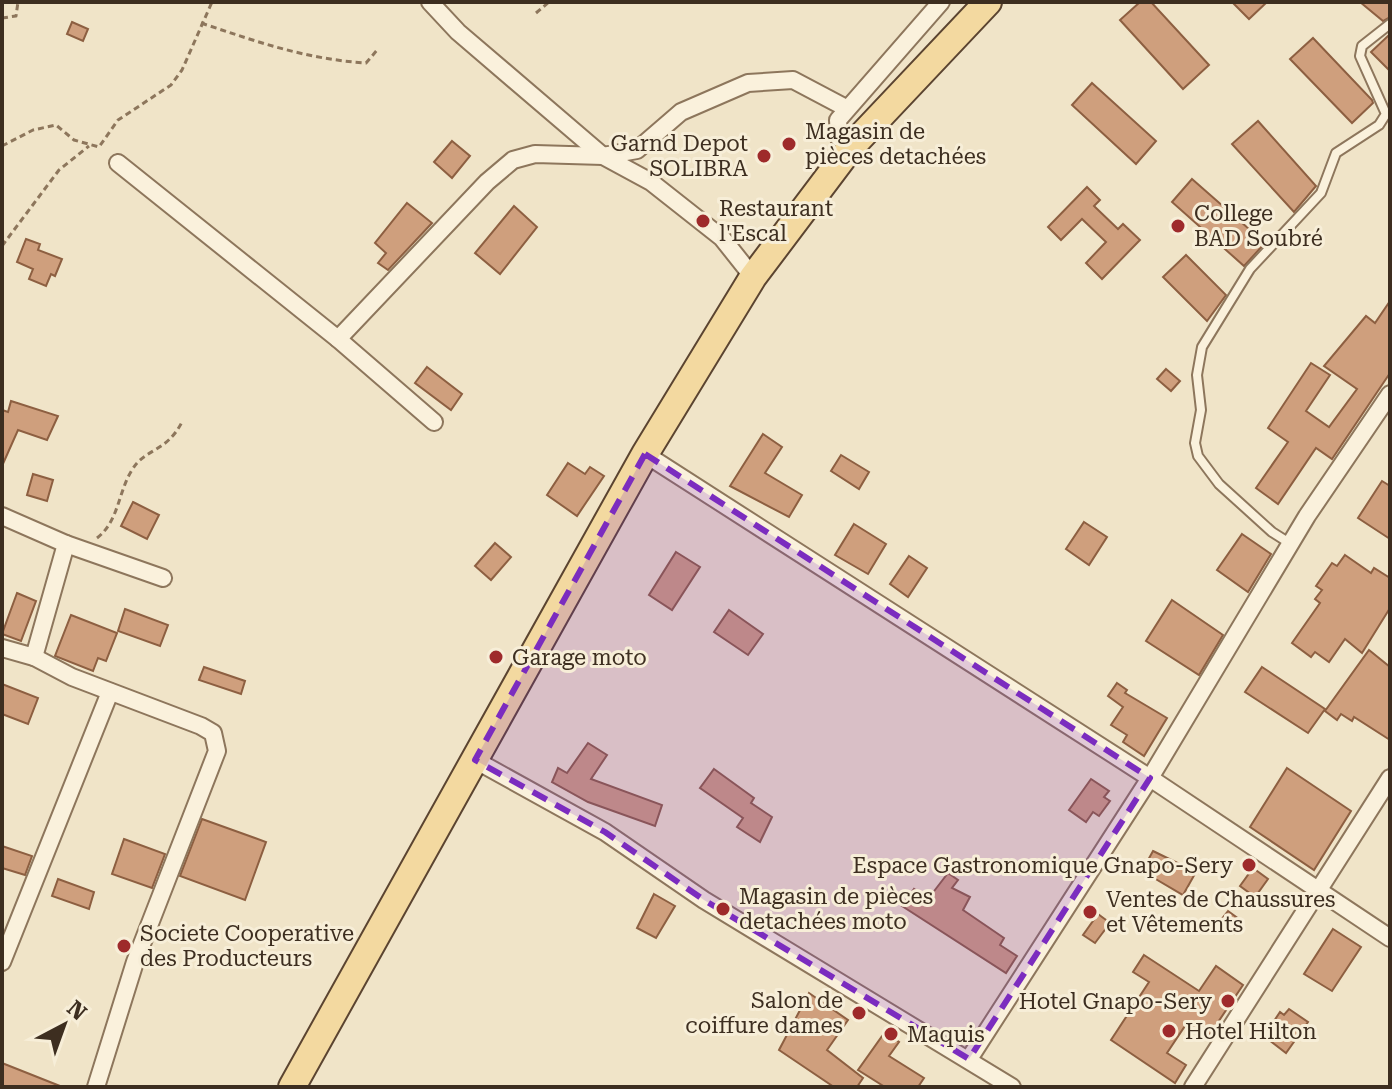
<svg xmlns="http://www.w3.org/2000/svg" width="1392" height="1089" font-family="'Roboto Serif',serif">
<style>
.building{fill:#cf9f7d;stroke:#8d5f41;stroke-width:2}
.lines{fill:none;stroke-linecap:round;stroke-linejoin:round}
.service-casing{stroke:#8d765c;stroke-width:12}
.minor-casing{stroke:#8d765c;stroke-width:20}
.primary-casing{stroke:#5b4430;stroke-width:30}
.path{stroke:#8d765c;stroke-width:3;stroke-dasharray:6 4;stroke-linecap:butt}
.service{stroke:#faf1dc;stroke-width:8}
.minor{stroke:#faf1dc;stroke-width:16}
.primary{stroke:#f3d9a0;stroke-width:26}
.marked{fill:#7b2cbf;fill-opacity:0.2;stroke:#7b2cbf;stroke-width:6;stroke-dasharray:16 10;stroke-linejoin:round}
.poi-dot{fill:#9e2a2b;stroke:#f7eed8;stroke-width:3}
.labels{text-anchor:middle;dominant-baseline:central;stroke-width:6;stroke-linejoin:round;paint-order:stroke}
.poi-label{font-size:22px;fill:#3d2e20;stroke:#f7eed8;text-anchor:start}
</style>
<rect width="100%" height="100%" fill="#f0e4c8"/>
<g class="building">
<path d="M1140 2H1151L1209 65 1183 89 1120 20Z"/>
<path d="M1232 2H1267L1249 19Z"/>
<path d="M1360 2H1390V17L1383 21Z"/>
<path d="M72 22 88 29 83 41 67 34Z"/>
<path d="M1390 34V71L1371 52Z"/>
<path d="M1313 38 1372 100 1373 103 1352 123 1290 59Z"/>
<path d="M1092 83 1156 141 1136 164 1072 105Z"/>
<path d="M1258 121 1316 186 1294 212 1232 144Z"/>
<path d="M452 141 470 156 452 178 434 162Z"/>
<path d="M1192 179 1265 243 1244 266 1172 202Z"/>
<path d="M1087 187 1100 200 1094 206 1118 229 1123 224 1140 240 1102 279 1086 263 1106 242 1082 219 1061 240 1048 227Z"/>
<path d="M407 203 432 223 388 270 378 263 386 253 375 243Z"/>
<path d="M514 206 537 227 500 274 475 253Z"/>
<path d="M26 239 40 244 38 250 62 259 55 276 51 274 46 286 29 279 33 269 17 262Z"/>
<path d="M1186 255 1226 295 1207 321 1163 277Z"/>
<path d="M1390 301V373L1332 459 1316 448 1278 504 1256 488 1288 442 1268 428 1311 363 1330 375 1306 411 1329 427 1357 389 1324 366 1366 316 1375 323Z"/>
<path d="M427 367 462 394 451 410 415 383Z"/>
<path d="M1166 369 1180 381 1171 391 1157 379Z"/>
<path d="M11 401 58 416 47 440 18 430 2 466V410L8 412Z"/>
<path d="M763 434 782 447 765 473 802 495 789 517 730 486Z"/>
<path d="M841 455 869 472 859 489 831 471Z"/>
<path d="M568 463 585 474 590 467 604 476 577 516 547 495Z"/>
<path d="M33 474 53 480 47 501 27 495Z"/>
<path d="M1382 481 1390 486V539L1358 518Z"/>
<path d="M133 502 159 515 147 539 121 526Z"/>
<path d="M1084 522 1107 537 1089 565 1066 549Z"/>
<path d="M854 524 886 544 868 574 835 555Z"/>
<path d="M1242 534 1271 554 1248 592 1217 570Z"/>
<path d="M495 543 511 557 491 580 475 566Z"/>
<path d="M676 552 700 567 672 610 649 595Z"/>
<path d="M1345 555 1371 573 1374 568 1390 578V608L1362 653 1345 639 1329 662 1315 652 1311 657 1292 643 1320 603 1315 599 1322 590 1316 586 1332 563 1337 566Z"/>
<path d="M909 556 927 568 908 597 890 584Z"/>
<path d="M17 593 36 601 21 641 2 634Z"/>
<path d="M1172 600 1223 635 1199 675 1146 641Z"/>
<path d="M125 609 168 625 160 646 118 631Z"/>
<path d="M729 610 763 634 748 655 714 632Z"/>
<path d="M71 615 117 633 106 661 98 658 93 671 55 656Z"/>
<path d="M1369 650 1390 667V740L1354 717 1352 721 1341 714 1337 720 1325 711Z"/>
<path d="M204 667 245 681 241 694 199 680Z"/>
<path d="M1262 667 1325 709 1308 733 1245 692Z"/>
<path d="M1117 683 1127 690 1125 693 1167 718 1144 756 1123 742 1127 735 1111 725 1123 707 1108 696Z"/>
<path d="M2 684 38 698 28 724 2 714Z"/>
<path d="M588 743 607 755 591 779 662 805 655 826 588 802 552 782 558 768 567 773Z"/>
<path d="M1287 768 1351 811 1314 870 1250 827Z"/>
<path d="M714 769 754 798 751 803 772 817 760 842 737 827 743 818 700 788Z"/>
<path d="M1091 779 1109 791 1104 797 1110 801 1099 816 1093 812 1086 822 1069 810Z"/>
<path d="M202 819 266 842 245 900 180 876Z"/>
<path d="M124 839 165 854 152 888 112 874Z"/>
<path d="M2 846 32 856 25 875 2 868Z"/>
<path d="M1153 851 1196 872 1183 895 1142 871Z"/>
<path d="M1253 868 1268 879 1255 897 1240 886Z"/>
<path d="M948 873 958 880 952 888 970 897 963 910 1004 938 1000 945 1017 956 1006 973 902 906 914 889 928 899Z"/>
<path d="M58 879 94 892 89 909 52 896Z"/>
<path d="M654 894 675 906 656 938 637 928Z"/>
<path d="M1228 911 1243 922 1234 933 1220 921Z"/>
<path d="M1098 914 1110 923 1095 943 1083 935Z"/>
<path d="M1333 929 1361 947 1332 991 1304 974Z"/>
<path d="M1144 955 1199 991 1216 966 1243 985 1208 1037 1187 1023 1167 1053 1186 1065 1175 1083 1111 1040 1149 982 1133 972Z"/>
<path d="M809 993 848 1020 827 1050 863 1078 857 1087H834L779 1050Z"/>
<path d="M1289 1009 1308 1022 1286 1053 1269 1040 1273 1034 1268 1030 1280 1012 1284 1015Z"/>
<path d="M885 1032 899 1042 889 1056 924 1078 918 1087H885L858 1070Z"/>
<path d="M2 1063 60 1086V1087H2Z"/>
</g>
<g class="lines">
<defs>
<path id="service" d="M1291 544 1272 532 1219 484 1198 456 1195 443 1201 410 1197 375 1202 347 1250 269 1321 193 1336 153 1379 125 1386 114 1360 56 1362 46 1390 24"/>
<g id="minor">
<path d="M430 2 458 32 603 156 651 182 722 238 753 277"/>
<path d="M851 147 839 138 838 120 941 2"/>
<path d="M118 163 338 339 434 422"/>
<path d="M338 339 487 182 513 160 535 154 603 156 637 150 681 112 748 83 793 80 846 108"/>
<path d="M1390 394 1307 516 1150 778 1390 938"/>
<path d="M645 454 1150 778 969 1059"/>
<path d="M2 516 66 544 34 657 2 648"/>
<path d="M66 544 163 578"/>
<path d="M34 657 72 677 201 726 213 733 217 751 135 962 96 1087"/>
<path d="M475 760 605 832 704 900 1012 1087"/>
<path d="M2 962 110 692"/>
<path d="M1193 1087 1390 778"/>
</g>
<path id="primary" d="M292 1087 645 454 753 277 851 147 988 2"/>
</defs>
<use href="#service" class="service-casing"/>
<use href="#minor" class="minor-casing"/>
<use href="#primary" class="primary-casing"/>
<g class="path">
<path d="M536 13 549 2"/>
<path d="M2 18 16 16 18 2"/>
<path d="M201 23C258 42 305 59 366 63L378 49"/>
<path d="M2 146 33 130 56 125 74 140 99 147 118 120 171 85 182 70 212 2"/>
<path d="M2 246 59 170 89 146"/>
<path d="M97 538C119 521 118 492 132 470 145 448 166 453 182 422"/>
</g>
<use href="#service" class="service"/>
<use href="#minor" class="minor"/>
<use href="#primary" class="primary"/>
</g>
<path class="marked" d="M645 454 1150 778 969 1059 704 900 605 832 475 760Z"/>
<g class="poi-dot">
<circle cx="789" cy="144" r="8"/>
<circle cx="764" cy="156" r="8"/>
<circle cx="703" cy="221" r="8"/>
<circle cx="1178" cy="226" r="8"/>
<circle cx="496" cy="657" r="8"/>
<circle cx="1249" cy="865" r="8"/>
<circle cx="723" cy="909" r="8"/>
<circle cx="1090" cy="912" r="8"/>
<circle cx="124" cy="946" r="8"/>
<circle cx="1228" cy="1001" r="8"/>
<circle cx="859" cy="1013" r="8"/>
<circle cx="1169" cy="1031" r="8"/>
<circle cx="891" cy="1034" r="8"/>
</g>
<g class="labels">
<g class="poi-label">
<text x="805" y="131">Magasin de<tspan x="805" dy="25">pièces detachées</tspan></text>
<text x="748" y="143" text-anchor="end">Garnd Depot<tspan x="748" dy="25">SOLIBRA</tspan></text>
<text x="719" y="208">Restaurant<tspan x="719" dy="25">l'Escal</tspan></text>
<text x="1194" y="213">College<tspan x="1194" dy="25">BAD Soubré</tspan></text>
<text x="512" y="657">Garage moto</text>
<text x="1233" y="865" text-anchor="end">Espace Gastronomique Gnapo-Sery</text>
<text x="739" y="896">Magasin de pièces<tspan x="739" dy="25">detachées moto</tspan></text>
<text x="1106" y="899">Ventes de Chaussures<tspan x="1106" dy="25">et Vêtements</tspan></text>
<text x="140" y="933">Societe Cooperative<tspan x="140" dy="25">des Producteurs</tspan></text>
<text x="843" y="1000" text-anchor="end">Salon de<tspan x="843" dy="25">coiffure dames</tspan></text>
<text x="1212" y="1001" text-anchor="end">Hotel Gnapo-Sery</text>
<text x="1185" y="1031">Hotel Hilton</text>
<text x="907" y="1034">Maquis</text>
</g>
</g>
<rect width="1392" height="1089" fill="none" stroke="#3d2e20" stroke-width="8"/>
<g transform="translate(64 1025) rotate(41)" stroke="#f7eed8" stroke-width="6" paint-order="stroke">
<path d="M0-6L14 30L0 20L-14 30Z" fill="#3d2e20"/>
<text y="-12" font-size="22" font-weight="bold" text-anchor="middle" fill="#3d2e20">N</text>
</g>
</svg>
